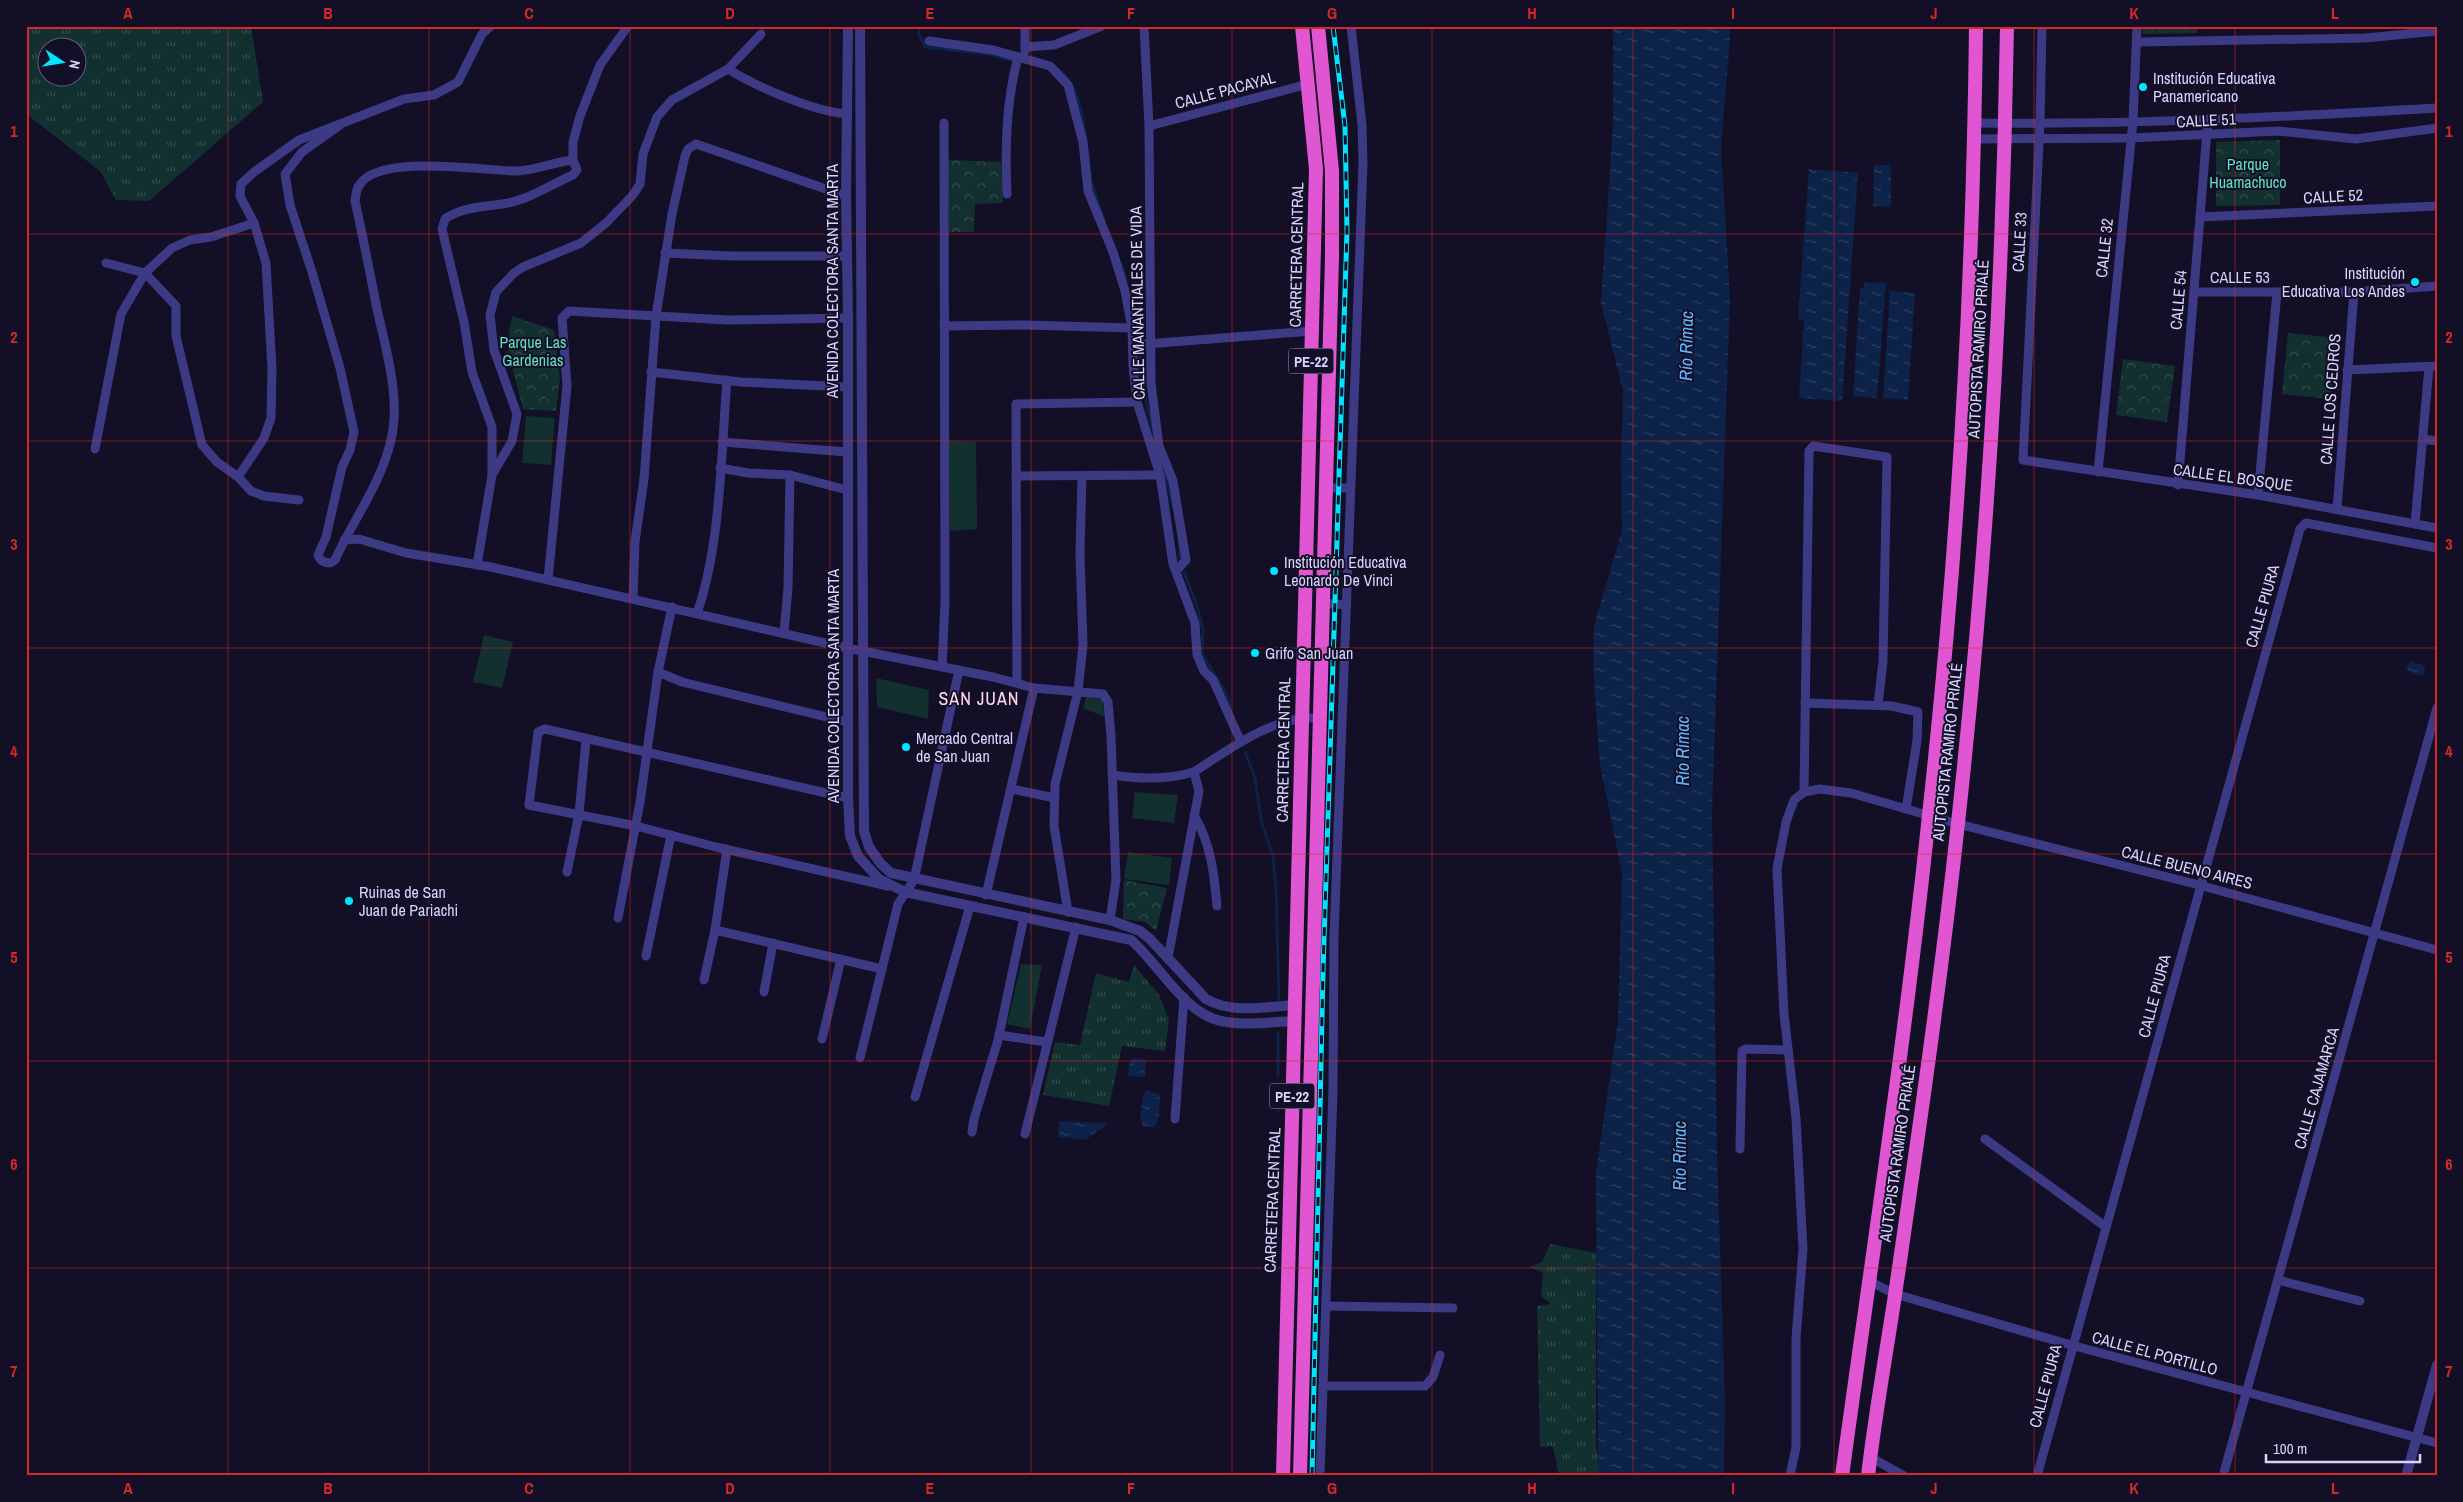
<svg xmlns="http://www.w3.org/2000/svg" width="2463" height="1502" font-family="'Archivo Narrow',sans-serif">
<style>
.grass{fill:url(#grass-tufts);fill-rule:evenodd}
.park{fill:url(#park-crowns)}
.garden{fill:#12302f}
.water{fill:url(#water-ripples)}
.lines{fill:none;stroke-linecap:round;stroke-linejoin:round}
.stream{stroke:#0c2248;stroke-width:3}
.minor{stroke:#3d3a85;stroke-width:9}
.tertiary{stroke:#3d3a85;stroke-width:10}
.trunk{stroke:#e055d1;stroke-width:14}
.rail-casing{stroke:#00e5ff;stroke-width:5}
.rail{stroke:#130f26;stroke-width:3;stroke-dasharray:9;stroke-linecap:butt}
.grid{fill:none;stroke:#d62828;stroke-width:1;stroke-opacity:0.55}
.poi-dot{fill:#00e5ff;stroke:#130f26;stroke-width:2}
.labels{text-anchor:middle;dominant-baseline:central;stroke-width:4;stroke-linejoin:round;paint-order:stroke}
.shield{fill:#130f26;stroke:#9e99be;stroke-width:1}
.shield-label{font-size:15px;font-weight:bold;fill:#d9d4ff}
.poi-label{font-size:16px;fill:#d9d4ff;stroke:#130f26;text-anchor:start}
.street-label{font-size:16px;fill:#d9d4ff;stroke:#130f26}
.park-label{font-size:16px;fill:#5fe0c0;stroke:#130f26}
.water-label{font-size:18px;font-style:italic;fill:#62b6ff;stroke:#130f26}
.neighbourhood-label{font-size:18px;letter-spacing:1px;fill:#ffd6f0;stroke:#130f26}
.neatline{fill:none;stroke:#d62828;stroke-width:2}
.grid-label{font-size:16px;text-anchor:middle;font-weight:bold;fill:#d62828}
</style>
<defs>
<pattern id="grass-tufts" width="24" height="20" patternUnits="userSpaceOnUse" patternTransform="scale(1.25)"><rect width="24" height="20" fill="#12302f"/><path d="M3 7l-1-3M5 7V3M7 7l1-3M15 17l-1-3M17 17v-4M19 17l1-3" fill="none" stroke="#344d4e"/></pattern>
<pattern id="park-crowns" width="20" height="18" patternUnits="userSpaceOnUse" patternTransform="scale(1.25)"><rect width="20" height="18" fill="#12302f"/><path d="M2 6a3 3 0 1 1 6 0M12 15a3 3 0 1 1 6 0" fill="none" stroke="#344d4e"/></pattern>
<pattern id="water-ripples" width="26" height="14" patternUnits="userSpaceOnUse" patternTransform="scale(1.25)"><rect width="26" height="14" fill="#0c2248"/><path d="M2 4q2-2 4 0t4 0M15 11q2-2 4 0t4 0" fill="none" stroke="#2f4163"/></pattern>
</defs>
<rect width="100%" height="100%" fill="#130f26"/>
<g class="grass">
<path d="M26 26H251L263 102 149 201 116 200 100 171 30 117 26 106ZM48 48H78V78H48Z"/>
<path d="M1134 965 1159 995 1169 1019 1165 1051 1122 1046 1109 1106 1043 1095 1055 1042 1080 1045 1096 973 1129 982Z"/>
<path d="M1550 1244 1596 1253V1442L1599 1476H1559L1553 1446 1540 1447 1537 1306 1551 1304 1541 1296 1543 1273 1529 1267 1542 1262Z"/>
</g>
<g class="park">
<path d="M2142 26H2197V33L2143 34Z"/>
<path d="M2280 140V205L2216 206V142Z"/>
<path d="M948 160 1001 162 1003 203 975 204 974 232H949Z"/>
<path d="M512 316 554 330 560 378 556 411 523 409 507 346Z"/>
<path d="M2288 333 2338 338 2331 399 2282 394Z"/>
<path d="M2123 359 2175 366 2167 422 2116 415Z"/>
<path d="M1124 880 1167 888 1156 931 1145 922 1123 919Z"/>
</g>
<g class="garden">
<path d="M526 416 555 418 551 465 522 463Z"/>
<path d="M949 441 976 442 977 529 950 531Z"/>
<path d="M484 635 513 642 502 688 473 682Z"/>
<path d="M876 678 929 690 928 719 877 707Z"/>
<path d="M1086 697 1102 699 1105 717 1083 708Z"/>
<path d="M1135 792 1178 795 1174 823 1132 818Z"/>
<path d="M1128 852 1172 858 1169 885 1124 879Z"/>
<path d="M1021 964 1042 965 1030 1029 1007 1024Z"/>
</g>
<g class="water">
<path d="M1613 26H1731L1721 148 1730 297 1712 812 1717 1152 1725 1402 1724 1476H1599L1598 1469 1596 1171 1618 1021 1622 873 1600 766 1593 668 1594 625 1622 531 1621 463 1623 391 1601 303 1613 124Z"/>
<path d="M1874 165H1891V207L1873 206Z"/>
<path d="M1809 169 1858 173 1842 401 1799 398 1804 320 1798 319Z"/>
<path d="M1864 282 1886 283 1877 398 1853 396 1860 288H1864Z"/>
<path d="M1890 291 1915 293 1908 400 1883 398Z"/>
<path d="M2411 661 2425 666 2424 675C2417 675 2409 674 2406 667Z"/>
<path d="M1132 1058 1146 1060 1145 1077 1127 1076 1130 1061Z"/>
<path d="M1147 1091 1157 1093 1160 1096 1159 1116 1155 1127 1143 1126 1140 1118 1143 1095Z"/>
<path d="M1059 1121 1107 1123 1106 1126 1085 1140 1058 1137Z"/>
</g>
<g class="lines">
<g class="stream">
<path d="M919 26V35L925 47 986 54 1015 61"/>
<path d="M1056 67C1078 83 1083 114 1086 140"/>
<path d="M1088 151 1091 181 1104 220"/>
<path d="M1121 263 1126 281"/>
<path d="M1130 294 1141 339 1139 369 1153 432"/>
<path d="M1166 474 1173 509"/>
<path d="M1179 540 1180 560"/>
<path d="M1184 572 1198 609 1203 630 1202 654 1222 686 1229 700 1231 712"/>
<path d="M1245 752 1255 778 1262 824 1273 856 1276 887 1279 1001"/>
<path d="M1278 1033V1076"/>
<path d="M1278 1111V1087"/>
</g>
<g class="minor">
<path d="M1144 26 1149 126 1151 383 1159 446 1173 481 1186 560 1176 571"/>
<path d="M2042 26 2040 124 2023 460 2258 495 2437 528"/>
<path d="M929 41 993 50 1050 66 1068 85 1083 142 1088 191 1113 252 1125 291 1132 328 1133 366 1137 402 1160 475 1173 564 1195 623 1197 655 1204 671 1213 680 1241 742"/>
<path d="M2137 42 2366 38 2437 31"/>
<path d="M1025 47 1054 45 1102 26"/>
<path d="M1025 51V26"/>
<path d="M728 69C757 87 812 111 847 114"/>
<path d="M1975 123C2129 125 2283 117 2437 108"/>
<path d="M340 125 302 152 285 174 290 205 312 272 340 368 354 432 350 450 342 467 326 537 318 555C320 561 324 563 330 563L335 560C353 520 381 484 391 440 401 398 386 350 377 309 370 273 363 237 355 201 356 194 356 188 361 183 383 154 484 171 517 171 537 170 554 162 573 160"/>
<path d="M1149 126 1308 84"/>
<path d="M1975 139 2130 138 2278 131 2356 139 2437 128"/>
<path d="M1007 194C1005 147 1006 102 1018 57"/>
<path d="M2200 217 2437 206"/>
<path d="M665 253 732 256H847"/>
<path d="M106 263 145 273 176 306V336L202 445 217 462 238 477 251 491 264 496 299 500"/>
<path d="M2194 292H2354L2437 286"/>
<path d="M944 326 1026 325 1132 328"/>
<path d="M1133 345 1312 331"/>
<path d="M2347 370 2437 366"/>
<path d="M651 372 741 382 848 387"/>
<path d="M2423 439 2437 441"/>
<path d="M722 442 847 452"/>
<path d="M95 449 121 314 145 273 172 248 190 240 211 237 254 223"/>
<path d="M720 468 748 473 790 475 847 490"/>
<path d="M2098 472 2133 121 2137 26"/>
<path d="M492 475 512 441 517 414 494 350 490 315 496 292 514 273 523 267 581 243 606 223 633 195 640 184 643 154 657 117 672 100 728 69 761 34"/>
<path d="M1016 476 1160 475"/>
<path d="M238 477 264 438 271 418 272 369 266 263 254 223 240 196 241 184 254 172 299 140 404 99 434 95 458 82 482 34 491 26"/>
<path d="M2178 485 2208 119"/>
<path d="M1326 488H1349"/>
<path d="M2258 495 2277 292"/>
<path d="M2337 509 2354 292"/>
<path d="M2415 524 2429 367"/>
<path d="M344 540 359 539 406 553 491 567 847 648 993 677 1034 688 1103 694 1108 702 1111 736 1116 880 1110 920"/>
<path d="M477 565 492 475V427L472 372 464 322 442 229 445 219C463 206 487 207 508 203 530 199 552 184 573 175L577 170 573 160V142L580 116 600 65 628 26"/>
<path d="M548 580 567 386 562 318 569 311 727 320 848 318"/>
<path d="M633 598 635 542 644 479 656 316 672 214 685 156 688 149 696 144 846 196"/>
<path d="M1323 603 1346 605"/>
<path d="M697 613C721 545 721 453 727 380"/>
<path d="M784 633 788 588 790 475"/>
<path d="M942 667 945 601 944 123"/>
<path d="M658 672 682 682 847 722"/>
<path d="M1017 683 1016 404 1137 402"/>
<path d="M1805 703 1892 706 1918 712 1917 741 1906 809"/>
<path d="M1112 775C1140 779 1166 780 1194 772"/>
<path d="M1012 789 1055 798"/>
<path d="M1804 792 1809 451 1813 446 1887 457 1883 661 1878 705"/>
<path d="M848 798 545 729 538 732 529 805 636 826 716 847 888 886"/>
<path d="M1194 815C1211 844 1214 873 1217 906"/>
<path d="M567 872 579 814 586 740"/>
<path d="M986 895 1034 688"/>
<path d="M1068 912 1054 826 1055 784 1078 691 1083 645 1080 554 1082 476"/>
<path d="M618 918 640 802 658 672 672 607"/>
<path d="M715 930 882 969"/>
<path d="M646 956 671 835"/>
<path d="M1168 958 1199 791 1194 772C1231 748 1274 715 1320 718"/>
<path d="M704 980 715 930 727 849"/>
<path d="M764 992 773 943"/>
<path d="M999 1035 1046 1042"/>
<path d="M822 1039 841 959"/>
<path d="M860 1058 898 904 914 880 959 670"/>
<path d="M915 1097 970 906"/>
<path d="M1175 1119 1184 997"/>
<path d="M972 1132 974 1119 998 1040 1024 917"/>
<path d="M1025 1134 1076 927"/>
<path d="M1985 1139 2106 1227"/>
<path d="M1740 1149 1742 1051 1746 1049 1788 1050"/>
<path d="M2278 1280 2360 1301"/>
<path d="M1869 1281 1895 1294 2071 1345 2437 1443"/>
<path d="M1326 1306 1453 1308"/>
<path d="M1323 1386H1425L1433 1377 1440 1355"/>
<path d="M1870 1457 1904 1476"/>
<path d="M1320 1476 1333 1090 1334 936 1363 163 1362 125 1351 26"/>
<path d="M1790 1476 1796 1447V1338L1803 1249 1796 1118 1784 1014 1777 869 1786 822 1794 800 1804 792 1820 789 1851 793 1958 824 2199 885 2437 950"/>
<path d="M2037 1476 2300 529 2306 523 2437 548"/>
<path d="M2223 1476 2437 708"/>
</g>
<g class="tertiary">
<path d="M848 26 846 196 848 318V798L850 836 858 856 879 879 905 892 1131 940C1158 963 1185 1014 1221 1021 1245 1026 1271 1022 1295 1021"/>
<path d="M860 26 864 831 869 847 881 864 891 873 1110 920 1140 931 1150 939 1206 999C1232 1014 1265 1007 1294 1005"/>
<path d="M2406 1476 2437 1365"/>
</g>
<g class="trunk">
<path d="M1283 1476 1316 169 1302 26"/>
<path d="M1300 1476 1332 257V171L1318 26"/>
<path d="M1842 1476C1872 1256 1906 1036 1929 815 1958 553 1973 290 1976 26"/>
<path d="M1868 1476C1875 1415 1886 1355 1895 1295 1918 1138 1941 980 1958 823 1987 558 2003 292 2007 26"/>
</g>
<defs>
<path id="rail" d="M1312 1476 1323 971 1347 231 1345 126 1333 26"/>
</defs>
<use href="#rail" class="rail-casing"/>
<use href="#rail" class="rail"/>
</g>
<path class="grid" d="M228 26V1476M429 26V1476M630 26V1476M830 26V1476M1031 26V1476M1232 26V1476M1432 26V1476M1633 26V1476M1834 26V1476M2034 26V1476M2235 26V1476M26 234H2437M26 441H2437M26 648H2437M26 854H2437M26 1061H2437M26 1268H2437"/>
<g class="poi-dot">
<circle cx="2143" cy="87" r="5"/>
<circle cx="2415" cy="282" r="5"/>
<circle cx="1274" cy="571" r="5"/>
<circle cx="1255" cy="653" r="5"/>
<circle cx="906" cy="747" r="5"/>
<circle cx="349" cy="901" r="5"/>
</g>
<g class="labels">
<g class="shield">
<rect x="1288.5" y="348.5" width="45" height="25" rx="4"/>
<rect x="1269.5" y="1083.5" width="45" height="25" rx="4"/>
</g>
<g class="shield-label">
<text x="1311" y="361">PE-22</text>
<text x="1292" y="1096">PE-22</text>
</g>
<g class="poi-label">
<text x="2153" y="78">Institución Educativa<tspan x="2153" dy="18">Panamericano</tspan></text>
<text x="2405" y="273" text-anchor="end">Institución<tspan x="2405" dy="18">Educativa Los Andes</tspan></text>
<text x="1284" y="562">Institución Educativa<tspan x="1284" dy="18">Leonardo De Vinci</tspan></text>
<text x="1265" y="653">Grifo San Juan</text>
<text x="916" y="738">Mercado Central<tspan x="916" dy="18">de San Juan</tspan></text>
<text x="359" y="892">Ruinas de San<tspan x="359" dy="18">Juan de Pariachi</tspan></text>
</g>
<g class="street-label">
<text transform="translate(1225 90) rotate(-15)">CALLE PACAYAL</text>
<text transform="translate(2206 120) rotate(-3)">CALLE 51</text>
<text transform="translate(2333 196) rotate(-3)">CALLE 52</text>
<text transform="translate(2019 242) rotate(-87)">CALLE 33</text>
<text transform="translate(2104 248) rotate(-84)">CALLE 32</text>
<text transform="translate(1296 255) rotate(-89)">CARRETERA CENTRAL</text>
<text x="2240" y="277">CALLE 53</text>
<text transform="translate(832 281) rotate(-90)">AVENIDA COLECTORA SANTA MARTA</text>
<text transform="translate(2178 300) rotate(-85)">CALLE 54</text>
<text transform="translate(1137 303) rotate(-91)">CALLE MANANTIALES DE VIDA</text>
<text transform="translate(1978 349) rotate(-87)">AUTOPISTA RAMIRO PRIALÉ</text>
<text transform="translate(2330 399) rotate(-86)">CALLE LOS CEDROS</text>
<text transform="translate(2233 477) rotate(8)">CALLE EL BOSQUE</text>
<text transform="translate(2262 606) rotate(-74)">CALLE PIURA</text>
<text transform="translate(833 686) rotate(-90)">AVENIDA COLECTORA SANTA MARTA</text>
<text transform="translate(1283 750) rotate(-89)">CARRETERA CENTRAL</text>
<text transform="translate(1947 752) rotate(-84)">AUTOPISTA RAMIRO PRIALÉ</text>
<text transform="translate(2187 867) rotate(14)">CALLE BUENO AIRES</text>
<text transform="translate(2154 996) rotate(-75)">CALLE PIURA</text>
<text transform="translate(2316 1088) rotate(-74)">CALLE CAJAMARCA</text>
<text transform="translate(1897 1153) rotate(-82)">AUTOPISTA RAMIRO PRIALÉ</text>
<text transform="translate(1272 1200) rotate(-88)">CARRETERA CENTRAL</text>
<text transform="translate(2155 1353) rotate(15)">CALLE EL PORTILLO</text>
<text transform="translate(2045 1386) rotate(-75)">CALLE PIURA</text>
</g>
<g class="park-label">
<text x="2248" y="164">Parque<tspan x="2248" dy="18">Huamachuco</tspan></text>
<text x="533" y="342">Parque Las<tspan x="533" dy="18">Gardenias</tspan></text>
</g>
<g class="water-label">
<text transform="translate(1686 346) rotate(-89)">Río Rímac</text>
<text transform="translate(1682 751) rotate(-90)">Río Rímac</text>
<text transform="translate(1679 1156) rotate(-90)">Río Rímac</text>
</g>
<g class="neighbourhood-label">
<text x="979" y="698">SAN JUAN</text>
</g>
</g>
<rect width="2463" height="1502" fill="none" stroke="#130f26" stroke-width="55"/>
<g transform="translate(62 62) rotate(102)"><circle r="24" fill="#130f26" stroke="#625e7d"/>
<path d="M0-4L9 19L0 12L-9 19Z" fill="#00e5ff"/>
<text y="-8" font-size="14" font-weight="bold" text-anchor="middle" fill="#d9d4ff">N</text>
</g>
<path d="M2266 1454v8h154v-8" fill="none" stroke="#d9d4ff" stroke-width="2.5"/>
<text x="2273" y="1454" font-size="15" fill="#d9d4ff" stroke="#130f26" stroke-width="4" paint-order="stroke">100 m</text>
<rect x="28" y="28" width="2408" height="1446" class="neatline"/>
<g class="grid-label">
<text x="128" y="19">A</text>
<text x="328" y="19">B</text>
<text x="529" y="19">C</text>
<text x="730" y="19">D</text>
<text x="930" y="19">E</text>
<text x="1131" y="19">F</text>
<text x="1332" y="19">G</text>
<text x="1532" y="19">H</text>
<text x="1733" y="19">I</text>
<text x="1934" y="19">J</text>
<text x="2134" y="19">K</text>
<text x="2335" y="19">L</text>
<text x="14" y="137">1</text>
<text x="2449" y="137">1</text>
<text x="14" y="343">2</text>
<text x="2449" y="343">2</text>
<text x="14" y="550">3</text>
<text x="2449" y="550">3</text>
<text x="14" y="757">4</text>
<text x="2449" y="757">4</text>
<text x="14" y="963">5</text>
<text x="2449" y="963">5</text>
<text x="14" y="1170">6</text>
<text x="2449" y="1170">6</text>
<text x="14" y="1377">7</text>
<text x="2449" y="1377">7</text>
<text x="128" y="1494">A</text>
<text x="328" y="1494">B</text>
<text x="529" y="1494">C</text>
<text x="730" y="1494">D</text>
<text x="930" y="1494">E</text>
<text x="1131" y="1494">F</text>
<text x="1332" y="1494">G</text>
<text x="1532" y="1494">H</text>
<text x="1733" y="1494">I</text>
<text x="1934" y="1494">J</text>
<text x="2134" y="1494">K</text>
<text x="2335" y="1494">L</text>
</g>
</svg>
